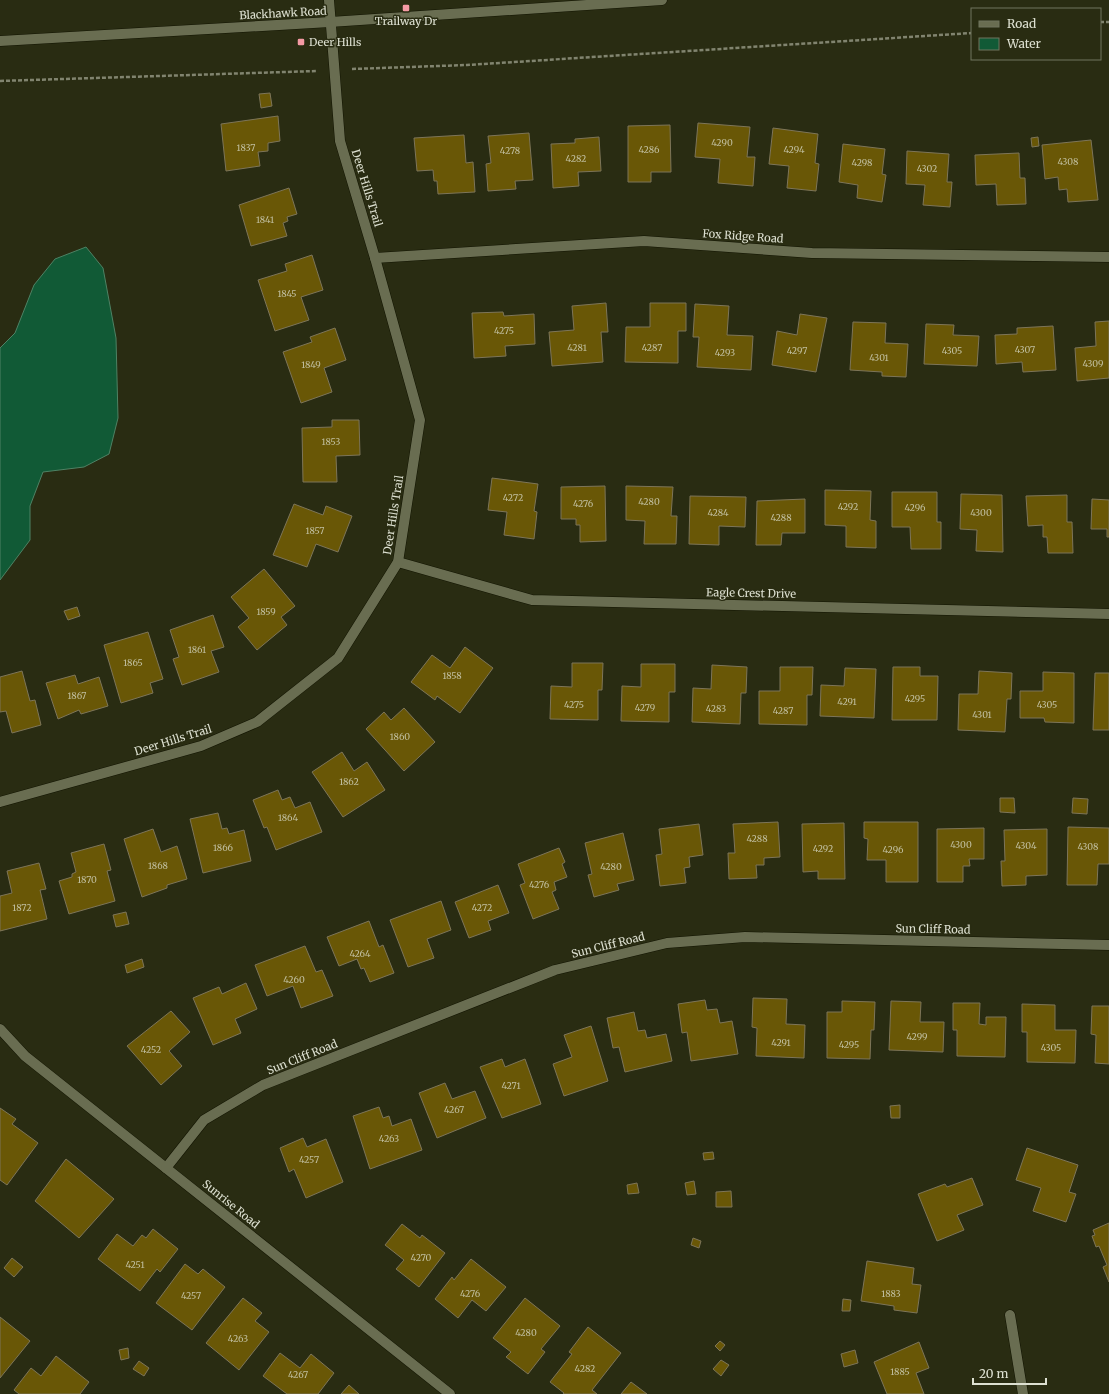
<svg xmlns="http://www.w3.org/2000/svg" width="1109" height="1394" font-family="Merriweather,serif">
<style>
.water{fill:#115a36;stroke:#4e8264}
.building{fill:#695706;stroke:#7d7559}
.lines{fill:none;stroke-linecap:round;stroke-linejoin:round}
.minor-casing{stroke:#121400;stroke-width:11}
.path{stroke:#81846f;stroke-width:2.5;stroke-dasharray:4 2;stroke-linecap:butt}
.minor{stroke:#696d51;stroke-width:10}
.poi-dot{fill:#f49aa4;stroke:#292c12;stroke-width:1.5}
.labels{text-anchor:middle;dominant-baseline:central;stroke-width:3;stroke-linejoin:round;paint-order:stroke}
.number-label{font-size:9px;fill:#c0be9e}
.street-label{font-size:11px;fill:#dde0d1;stroke:#292c12}
.poi-label{font-size:11px;fill:#dde0d1;stroke:#292c12}
</style>
<rect width="100%" height="100%" fill="#292c12"/>
<path class="water" d="M86 247 103 268 116 338 118 418 109 454 84 467 43 472 30 506V540L0 580V348L15 333 34 285 55 259Z"/>
<g class="building">
<path d="M270 93 272 106 261 108 259 94Z"/>
<path d="M278 116 280 141 268 143V151L258 152 260 166 226 171 221 124Z"/>
<path d="M698 123 750 127 747 157H755L753 186 718 183 720 159 695 157Z"/>
<path d="M670 125 671 172H651V182H628V126Z"/>
<path d="M773 128 818 134 815 163 819 164 816 191 787 188 789 166 769 164Z"/>
<path d="M529 133 533 180 515 181 516 189 488 191 486 164 491 163 488 136Z"/>
<path d="M464 135 466 163 473 162 475 192 438 194 437 181H434L433 170 417 171 414 138Z"/>
<path d="M599 137 601 171 578 172 579 186 553 188 551 144 575 143V139Z"/>
<path d="M1038 137 1039 146 1032 147 1031 138Z"/>
<path d="M1091 140 1098 200 1068 202 1067 189 1059 190 1058 177 1045 179 1042 145Z"/>
<path d="M843 144 885 149 882 174 886 175 882 202 857 198 858 185 839 182Z"/>
<path d="M907 151 949 154 947 182H952L950 207 923 205 925 185 906 184Z"/>
<path d="M1019 153 1020 178H1025L1026 204 997 205 996 184 976 185 975 155Z"/>
<path d="M289 188 297 214 287 217 288 221 283 223 287 236 251 246 239 205Z"/>
<path d="M312 255 323 290 301 297 309 320 275 331 258 280 287 271 285 264Z"/>
<path d="M606 303 608 332H601L603 362 552 366 549 332 574 330 572 306Z"/>
<path d="M650 303H686V331H678V363L625 362 626 327H650Z"/>
<path d="M695 304 729 306 727 335 753 336 751 370 697 367 699 337H693Z"/>
<path d="M503 312 504 316 534 314 535 344 505 346 506 356 474 358 472 313Z"/>
<path d="M800 314 827 318 816 372 772 365 777 331 797 335Z"/>
<path d="M1109 321V378L1077 381 1075 348 1096 346 1095 322Z"/>
<path d="M853 322 886 323 885 343 908 344 906 377 882 376V372L850 370Z"/>
<path d="M926 324 954 325 953 335 979 336 977 366 924 364Z"/>
<path d="M1053 326 1056 370 1023 372 1022 362 996 364 995 335 1017 334V328Z"/>
<path d="M335 328 346 360 324 368 332 392 301 403 283 352 312 342 310 337Z"/>
<path d="M332 420H359L360 455 336 456 337 482H303L302 428 332 427Z"/>
<path d="M492 478 538 484 534 511 537 512 534 539 504 535 507 512 488 510Z"/>
<path d="M605 486 606 541 580 542V525H576V519H561V487Z"/>
<path d="M626 486 673 487 671 516H677L676 544H644L645 521 626 520Z"/>
<path d="M825 490 871 491 870 520 876 521V548L846 547V526L825 525Z"/>
<path d="M892 492H937V522H941V549H911L910 527H892Z"/>
<path d="M961 494 1002 495 1003 552 976 551 977 530 960 529Z"/>
<path d="M1067 495V522H1072L1073 553H1048L1047 537H1043V525L1028 526 1026 496Z"/>
<path d="M690 496 746 497 745 527 719 526V545L689 544Z"/>
<path d="M805 499V533H782L781 545H756L757 501Z"/>
<path d="M1092 499 1109 500V537H1107V529H1091Z"/>
<path d="M294 504 323 515 326 506 352 516 338 552 316 544 307 567 273 555Z"/>
<path d="M264 569 295 606 281 617 287 625 257 650 238 627 249 618 231 597Z"/>
<path d="M77 607 80 616 68 620 64 611Z"/>
<path d="M213 615 224 647 211 651 219 672 182 685 173 659 179 657 170 630Z"/>
<path d="M148 632 163 679 150 683 153 693 121 703 104 645Z"/>
<path d="M465 647 493 668 460 713 437 696 435 700 411 682 432 655 450 668Z"/>
<path d="M572 663H603L602 690H598V720L550 719 551 686 572 687Z"/>
<path d="M641 664H675V692H669V722L621 721 622 686 641 687Z"/>
<path d="M712 665 747 667 746 693H741L740 724 692 722 693 688 711 689Z"/>
<path d="M780 667H813L812 695H807V725L759 724V691H780Z"/>
<path d="M893 667H920V676H938L937 720H892Z"/>
<path d="M845 668 876 669 874 718 820 716 821 685 844 686Z"/>
<path d="M22 671 30 701 35 700 41 725 12 733 6 711 0 712V677Z"/>
<path d="M979 671 1012 673 1011 699H1007L1005 732 958 730 959 694H978Z"/>
<path d="M1043 672 1074 673V723L1045 722 1044 718H1020V691H1043Z"/>
<path d="M1095 673H1109V730H1093Z"/>
<path d="M75 675 78 684 99 677 108 706 81 714 79 710 58 719 46 683Z"/>
<path d="M404 708 435 742 404 771 366 729 384 712 391 720Z"/>
<path d="M342 752 354 771 367 762 385 790 343 817 312 772Z"/>
<path d="M278 790 282 800 290 797 295 808 310 802 322 832 276 850 267 827 264 828 253 800Z"/>
<path d="M1000 798H1014L1015 813 1000 812Z"/>
<path d="M1073 798 1088 799 1087 814 1072 813Z"/>
<path d="M218 813 222 829 227 828 229 834 244 830 251 861 203 873 190 819Z"/>
<path d="M778 822 780 857 764 858V865H756L757 878 729 879 728 853H735L733 824Z"/>
<path d="M864 822H918V882H886V860H867L868 839 864 838Z"/>
<path d="M844 823 845 879H818V871L803 872 802 824Z"/>
<path d="M699 824 703 855 689 857 690 867 684 868 686 883 660 886 656 855 662 854 659 829Z"/>
<path d="M1068 827 1109 828V864H1098L1097 885H1067Z"/>
<path d="M984 828V859H969L970 866H963V882H937V829Z"/>
<path d="M153 829 161 852 177 846 187 879 167 885V888L142 897 124 839Z"/>
<path d="M1047 829V875L1026 876V885L1002 886 1001 861H1005L1004 830Z"/>
<path d="M623 833 634 880 617 884 619 890 594 897 588 875 592 874 585 843Z"/>
<path d="M104 844 111 870 107 871 115 901 69 914 59 881 72 877V874L76 872 71 853Z"/>
<path d="M559 848 565 862 562 864 567 877 554 882 556 890 552 892 559 909 533 919 520 885 525 883 518 864Z"/>
<path d="M39 863 46 889 40 890 47 919 0 931V896L12 893 7 871Z"/>
<path d="M498 885 509 913 488 921 491 930 469 938 455 902Z"/>
<path d="M441 901 451 930 427 939 434 958 408 967 390 920Z"/>
<path d="M126 912 129 924 116 927 113 915Z"/>
<path d="M369 921 379 947 383 945 394 973 370 982 364 968 361 969 357 959 339 966 327 937Z"/>
<path d="M305 946 316 972 322 970 333 996 301 1008 293 986 267 996 255 965Z"/>
<path d="M142 959 144 967 127 973 125 965Z"/>
<path d="M246 983 257 1009 235 1019 241 1033 213 1045 193 998 219 987 222 994Z"/>
<path d="M753 998 787 999 786 1024 805 1025 804 1058 756 1056 757 1028 752 1027Z"/>
<path d="M705 1000 707 1010 717 1009 720 1023 732 1021 738 1054 691 1061 687 1032 682 1033 678 1004Z"/>
<path d="M842 1001 875 1002 874 1030H871L870 1059 827 1058V1012H842Z"/>
<path d="M891 1001 921 1002 920 1022H944L943 1052 889 1050Z"/>
<path d="M953 1003H980L979 1024 986 1025V1017H1006L1005 1057 957 1056V1030H953Z"/>
<path d="M1022 1004 1055 1005V1030H1076L1075 1063 1027 1062V1032H1022Z"/>
<path d="M1092 1006H1109V1064L1095 1063 1096 1035 1091 1034Z"/>
<path d="M171 1011 190 1032 169 1051 182 1066 161 1085 127 1046Z"/>
<path d="M634 1012 638 1031 645 1030 647 1038 666 1034 672 1061 625 1072 619 1047 613 1048 607 1018Z"/>
<path d="M591 1026 608 1081 564 1096 553 1064 572 1057 564 1035Z"/>
<path d="M502 1059 505 1067 525 1059 541 1104 502 1118 480 1067Z"/>
<path d="M445 1083 452 1099 475 1091 486 1118 437 1138 419 1093Z"/>
<path d="M900 1105V1118H891L890 1106Z"/>
<path d="M379 1107 383 1118 389 1116 392 1126 411 1119 422 1150 370 1169 353 1116Z"/>
<path d="M0 1108 16 1119 12 1124 38 1143 7 1185 0 1180Z"/>
<path d="M303 1138 307 1147 326 1139 343 1182 306 1198 294 1169 289 1172 280 1148Z"/>
<path d="M1027 1148 1078 1165 1069 1192 1076 1194 1066 1222 1033 1211 1041 1188 1016 1180Z"/>
<path d="M713 1152 714 1159 704 1160 703 1153Z"/>
<path d="M66 1159 114 1199 79 1238 35 1201Z"/>
<path d="M972 1178 983 1205 957 1215 964 1230 937 1241 918 1194 945 1184 947 1187Z"/>
<path d="M694 1181 696 1194 687 1195 685 1183Z"/>
<path d="M637 1183 639 1193 628 1194 627 1185Z"/>
<path d="M731 1191 732 1207H716V1192Z"/>
<path d="M1109 1223V1282L1103 1267 1107 1265 1099 1246 1096 1247 1092 1236 1095 1235 1093 1230Z"/>
<path d="M402 1224 420 1238 422 1235 445 1253 419 1287 396 1269 404 1260 385 1245Z"/>
<path d="M153 1229 178 1249 160 1272 157 1269 140 1291 98 1259 117 1234 133 1246 142 1235 146 1238Z"/>
<path d="M693 1238 701 1241 699 1248 691 1245Z"/>
<path d="M12 1258 23 1267 14 1277 4 1268Z"/>
<path d="M471 1259 506 1287 486 1311 472 1300 458 1318 435 1299 452 1277 454 1280Z"/>
<path d="M867 1261 914 1268 912 1284 921 1285 917 1313 894 1310V1306L861 1301Z"/>
<path d="M185 1264 198 1274 203 1269 225 1287 192 1330 156 1303Z"/>
<path d="M243 1298 262 1313 255 1321 269 1332 239 1370 206 1343Z"/>
<path d="M525 1298 560 1326 541 1349 545 1352 528 1374 506 1357 511 1352 493 1338Z"/>
<path d="M843 1299 851 1300 850 1311H842Z"/>
<path d="M0 1317 30 1341 0 1378Z"/>
<path d="M588 1327 621 1353 592 1390 597 1394H563L564 1393 550 1382 572 1354 569 1352Z"/>
<path d="M720 1341 725 1345 720 1351 715 1346Z"/>
<path d="M919 1342 929 1368 916 1373 924 1394H887L874 1362Z"/>
<path d="M128 1348 129 1358 121 1360 119 1350Z"/>
<path d="M855 1350 858 1363 844 1367 841 1354Z"/>
<path d="M280 1353 300 1368 311 1354 334 1373 318 1394H287L263 1376Z"/>
<path d="M56 1356 89 1382 80 1394H19L14 1390 31 1368 41 1376Z"/>
<path d="M721 1360 729 1365 721 1376 713 1369Z"/>
<path d="M139 1361 149 1368 144 1376 133 1369Z"/>
<path d="M631 1382 647 1394H621Z"/>
<path d="M349 1385 359 1394H341Z"/>
</g>
<g class="lines">
<defs>
<g id="minor">
<path d="M0 41 330 22 662 0"/>
<path d="M375 258 644 241 812 253 1109 257"/>
<path d="M398 562 532 600 1109 614"/>
<path d="M0 802 201 746 257 722 338 658 398 562 420 420 375 258 340 141 329 0"/>
<path d="M0 1029 25 1056 450 1394"/>
<path d="M166 1168 204 1120 263 1085 555 970 667 943 745 937 1109 945"/>
<path d="M1010 1315 1023 1394"/>
</g>
</defs>
<use href="#minor" class="minor-casing"/>
<g class="path">
<path d="M1100 22H1109"/>
<path d="M352 69 467 65 972 33"/>
<path d="M0 81 317 71"/>
</g>
<use href="#minor" class="minor"/>
</g>
<g class="poi-dot">
<rect x="402" y="4" width="8" height="8" rx="2"/>
<rect x="297" y="38" width="8" height="8" rx="2"/>
</g>
<g class="labels">
<g class="number-label">
<text x="722" y="142">4290</text>
<text x="246" y="147">1837</text>
<text x="649" y="149">4286</text>
<text x="794" y="149">4294</text>
<text x="510" y="150">4278</text>
<text x="576" y="158">4282</text>
<text x="1068" y="161">4308</text>
<text x="862" y="162">4298</text>
<text x="927" y="168">4302</text>
<text x="265" y="219">1841</text>
<text x="287" y="293">1845</text>
<text x="504" y="330">4275</text>
<text x="577" y="347">4281</text>
<text x="652" y="347">4287</text>
<text x="1025" y="349">4307</text>
<text x="797" y="350">4297</text>
<text x="952" y="350">4305</text>
<text x="725" y="352">4293</text>
<text x="879" y="357">4301</text>
<text x="1093" y="363">4309</text>
<text x="311" y="364">1849</text>
<text x="331" y="441">1853</text>
<text x="513" y="497">4272</text>
<text x="649" y="501">4280</text>
<text x="583" y="503">4276</text>
<text x="848" y="506">4292</text>
<text x="915" y="507">4296</text>
<text x="718" y="512">4284</text>
<text x="981" y="512">4300</text>
<text x="781" y="517">4288</text>
<text x="315" y="530">1857</text>
<text x="266" y="611">1859</text>
<text x="197" y="649">1861</text>
<text x="133" y="662">1865</text>
<text x="452" y="675">1858</text>
<text x="77" y="695">1867</text>
<text x="915" y="698">4295</text>
<text x="847" y="701">4291</text>
<text x="574" y="704">4275</text>
<text x="1047" y="704">4305</text>
<text x="645" y="707">4279</text>
<text x="716" y="708">4283</text>
<text x="783" y="710">4287</text>
<text x="982" y="714">4301</text>
<text x="400" y="736">1860</text>
<text x="349" y="781">1862</text>
<text x="288" y="817">1864</text>
<text x="757" y="838">4288</text>
<text x="961" y="844">4300</text>
<text x="1026" y="845">4304</text>
<text x="1088" y="846">4308</text>
<text x="223" y="847">1866</text>
<text x="823" y="848">4292</text>
<text x="893" y="849">4296</text>
<text x="158" y="865">1868</text>
<text x="611" y="866">4280</text>
<text x="87" y="879">1870</text>
<text x="539" y="884">4276</text>
<text x="22" y="907">1872</text>
<text x="482" y="907">4272</text>
<text x="360" y="953">4264</text>
<text x="294" y="979">4260</text>
<text x="917" y="1036">4299</text>
<text x="781" y="1042">4291</text>
<text x="849" y="1044">4295</text>
<text x="1051" y="1047">4305</text>
<text x="151" y="1049">4252</text>
<text x="511" y="1085">4271</text>
<text x="454" y="1109">4267</text>
<text x="389" y="1138">4263</text>
<text x="309" y="1159">4257</text>
<text x="421" y="1257">4270</text>
<text x="135" y="1264">4251</text>
<text x="470" y="1293">4276</text>
<text x="891" y="1293">1883</text>
<text x="191" y="1295">4257</text>
<text x="526" y="1332">4280</text>
<text x="238" y="1338">4263</text>
<text x="585" y="1368">4282</text>
<text x="900" y="1371">1885</text>
<text x="298" y="1374">4267</text>
</g>
<g class="street-label">
<text transform="translate(283 13) rotate(-3)">Blackhawk Road</text>
<text transform="translate(367 188) rotate(73)">Deer Hills Trail</text>
<text transform="translate(743 236) rotate(4)">Fox Ridge Road</text>
<text transform="translate(393 515) rotate(-81)">Deer Hills Trail</text>
<text transform="translate(751 593) rotate(1)">Eagle Crest Drive</text>
<text transform="translate(173 740) rotate(-17)">Deer Hills Trail</text>
<text transform="translate(933 929) rotate(1)">Sun Cliff Road</text>
<text transform="translate(608 945) rotate(-14)">Sun Cliff Road</text>
<text transform="translate(302 1057) rotate(-22)">Sun Cliff Road</text>
<text transform="translate(231 1204) rotate(39)">Sunrise Road</text>
</g>
<g class="poi-label">
<text x="406" y="21">Trailway Dr</text>
<text x="309" y="42" text-anchor="start">Deer Hills</text>
</g>
</g>
<rect x="971" y="8" width="130" height="52" fill="#292c12" stroke="#71745e"/>
<rect x="979" y="21" width="20" height="6" fill="#696d51" stroke="#71745e"/>
<text x="1007" y="28" font-size="12" fill="#dde0d1">Road</text>
<rect x="979" y="38" width="20" height="12" fill="#115a36" stroke="#71745e"/>
<text x="1007" y="48" font-size="12" fill="#dde0d1">Water</text>
<path d="M973 1378v6h73v-6" fill="none" stroke="#dde0d1" stroke-width="2"/>
<text x="979" y="1378" font-size="12" fill="#dde0d1" stroke="#292c12" stroke-width="3" paint-order="stroke">20 m</text>
</svg>
